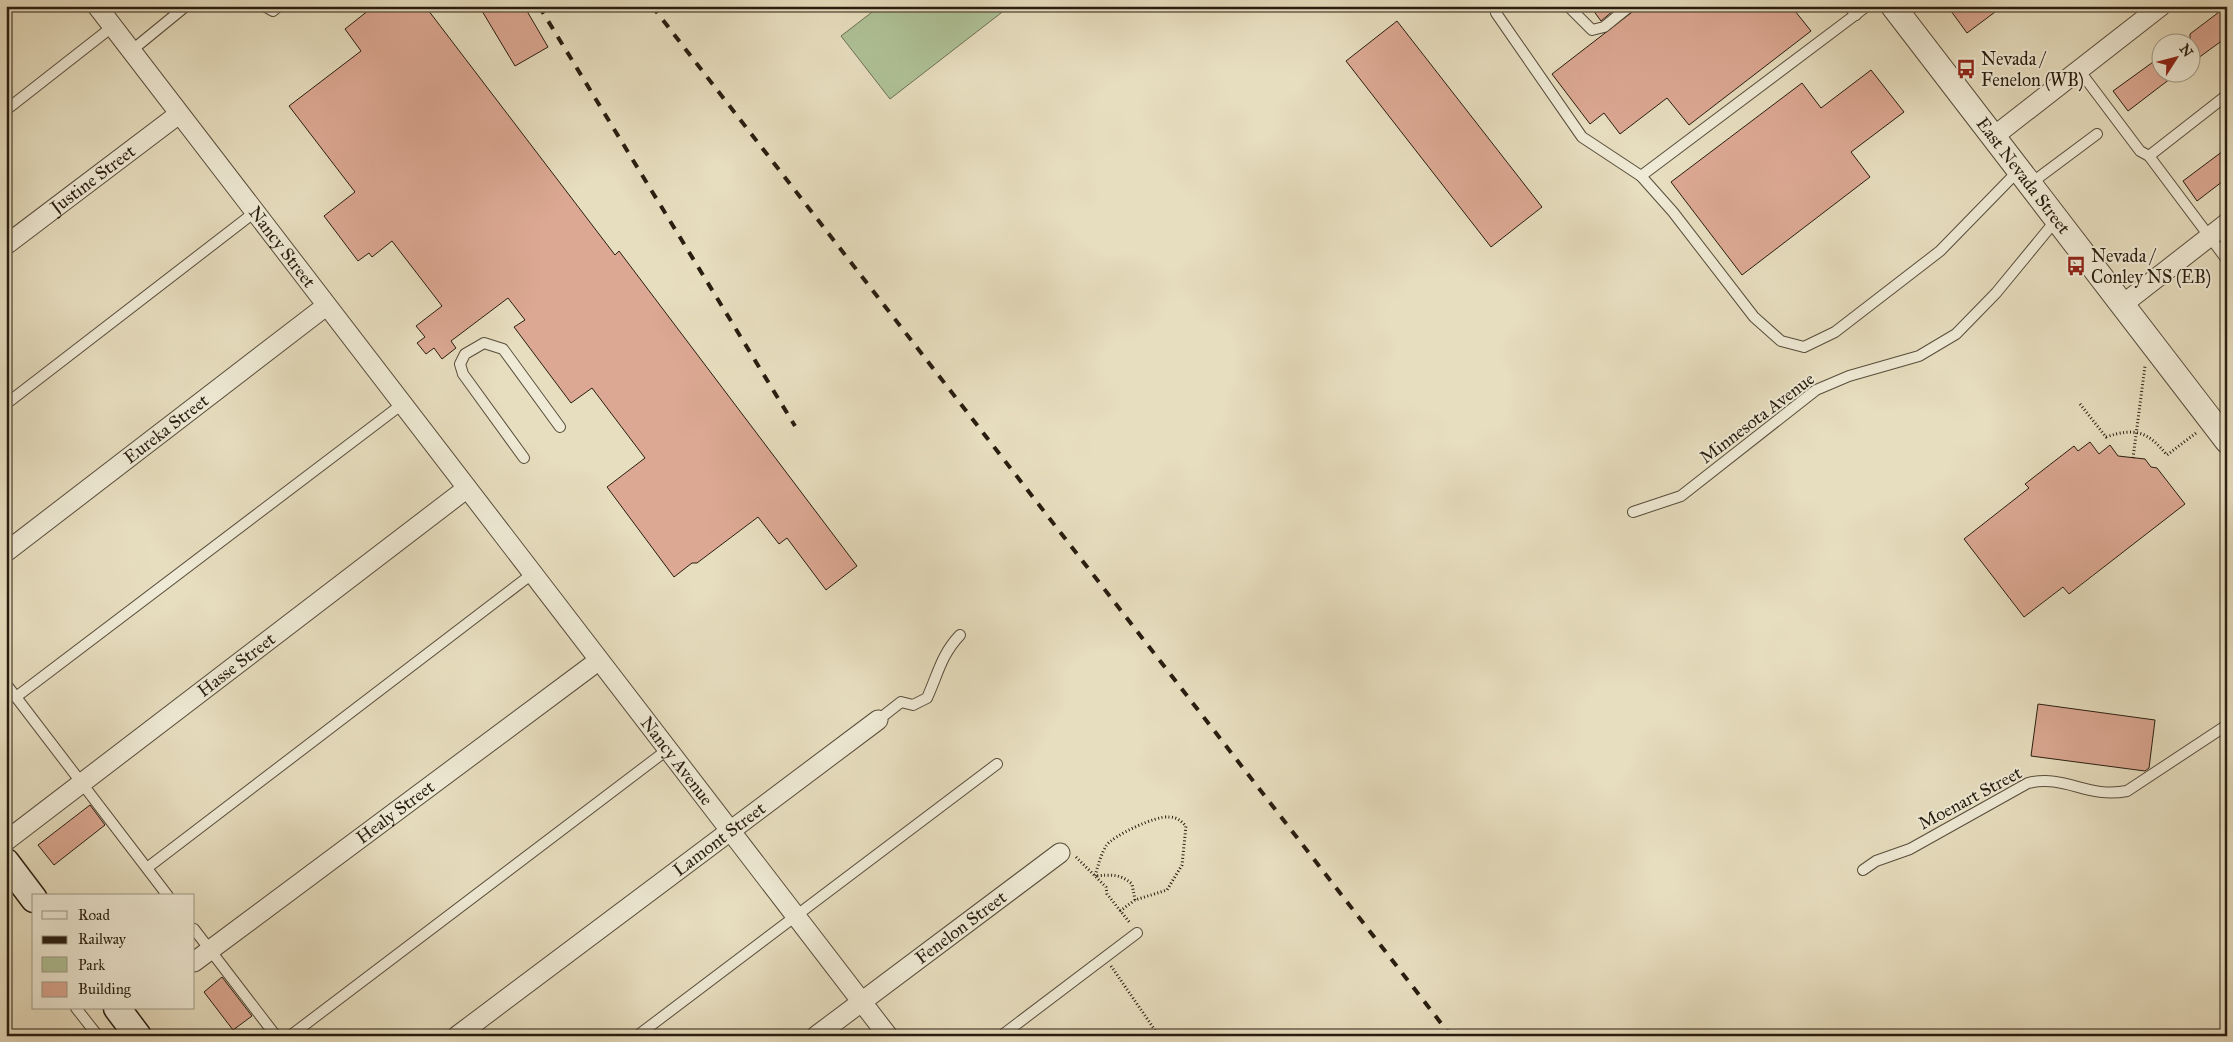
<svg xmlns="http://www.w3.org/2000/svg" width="2233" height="1042" font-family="'IM FELL Great Primer',serif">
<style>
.green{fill:#afc297;stroke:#6c7054}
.building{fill:#dca893;stroke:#281d10}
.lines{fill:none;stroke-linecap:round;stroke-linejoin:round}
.service-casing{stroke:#584d3c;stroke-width:12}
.minor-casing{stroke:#584d3c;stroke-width:21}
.tertiary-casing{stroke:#584d3c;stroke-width:26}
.secondary-casing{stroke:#281d10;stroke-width:29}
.path{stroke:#281d10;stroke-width:3;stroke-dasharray:1 2.5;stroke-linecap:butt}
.service{stroke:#efead5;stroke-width:10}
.minor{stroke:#efead5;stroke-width:19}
.tertiary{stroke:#efead5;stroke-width:24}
.secondary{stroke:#efead5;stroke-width:26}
.rail{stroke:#281d10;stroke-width:4;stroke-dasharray:9 9;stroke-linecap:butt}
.labels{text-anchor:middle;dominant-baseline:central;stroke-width:4;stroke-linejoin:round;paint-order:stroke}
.poi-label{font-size:18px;fill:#281d10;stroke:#efead5;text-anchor:start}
.street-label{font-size:18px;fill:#281d10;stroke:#efead5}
</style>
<rect width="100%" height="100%" fill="#e7debf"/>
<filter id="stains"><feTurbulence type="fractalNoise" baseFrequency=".004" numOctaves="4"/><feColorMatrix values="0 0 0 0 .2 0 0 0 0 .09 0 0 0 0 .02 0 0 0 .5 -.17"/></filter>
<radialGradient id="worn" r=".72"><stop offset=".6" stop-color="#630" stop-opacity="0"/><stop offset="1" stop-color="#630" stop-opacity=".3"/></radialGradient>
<path class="green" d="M880 6H1010L890 99 841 36Z"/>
<g class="building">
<path d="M374 6H425L615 255 619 251 857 566 826 590 787 538 779 544 758 517 697 563H692L674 577 607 487 645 458 592 388 571 403 514 327 525 320 508 298 451 341 456 348 442 359 434 348 426 354 417 343 425 337 416 326 442 306 392 241 372 257 369 253 358 261 324 216 355 192 289 106 361 51 345 29Z"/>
<path d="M479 6H524L548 47 515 66Z"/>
<path d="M1590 6H1619L1601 21Z"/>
<path d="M1640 6H1791L1811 31 1689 125 1667 98 1620 134 1604 113 1590 124 1552 74Z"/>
<path d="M1959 6H2003L1967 33 1951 11Z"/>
<path d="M2227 6V37L2190 64V34Z"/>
<path d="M1397 21 1542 207 1491 247 1346 61Z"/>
<path d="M2160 57V72H2179L2128 111 2113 91Z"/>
<path d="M1871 70 1904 112 1851 152 1870 177 1742 275 1671 182 1802 83 1821 108Z"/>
<path d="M2227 148V178L2197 201 2183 181Z"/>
<path d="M2090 442 2099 454 2110 445 2118 456 2145 459 2151 467 2157 468 2185 504 2069 594 2063 587 2024 617 1964 539 2029 488 2025 484 2074 446 2078 451Z"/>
<path d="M2038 704 2155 720 2149 768 2145 771 2031 756Z"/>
<path d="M90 805 105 825 54 865 38 845Z"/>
<path d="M222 977 252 1016 233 1030 204 992Z"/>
</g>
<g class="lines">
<defs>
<g id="service">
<path d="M264 6 273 11 279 6"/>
<path d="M1496 6V13L1582 137 1641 176 1867 6"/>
<path d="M1568 6 1592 30 1604 27 1630 6"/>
<path d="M1849 6 1856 15"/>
<path d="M131 51 186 6"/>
<path d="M2079 70 2140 151 2149 156 2227 260"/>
<path d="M6 110 112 27"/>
<path d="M2149 156 2227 95"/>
<path d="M1641 176 1673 212 1754 317 1781 341 1804 347 1835 332 1940 251 2018 171"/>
<path d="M2030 184 2097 134"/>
<path d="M6 404 255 212"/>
<path d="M524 458 463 374 460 364 465 354 484 343 503 349 560 427"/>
<path d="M1633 512 1681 496 1816 390 1849 376 1919 356 1956 334 1996 293 2056 220"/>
<path d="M6 684 168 896"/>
<path d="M16 697 401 405"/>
<path d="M878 720 901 702 913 705 927 698C938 674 941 655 960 635"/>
<path d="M147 868 532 574"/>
<path d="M1863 870 1876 861 1910 849 2028 783C2066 774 2087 799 2127 791L2227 725"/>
<path d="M194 929 276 1036"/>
<path d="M76 1008 98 1036"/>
<path d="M290 1036 667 750"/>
<path d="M637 1036 997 764"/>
<path d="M1001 1036 1137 933"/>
</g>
<g id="minor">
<path id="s1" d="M97 6 888 1036"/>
<path d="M1993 137 2161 6"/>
<path id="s2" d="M6 245 179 114"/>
<path d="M2122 305 2227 223"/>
<path id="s3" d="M6 552 326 306"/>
<path id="s4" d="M6 841 466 489"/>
<path id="s5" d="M194 962 598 661"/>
<path id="s6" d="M457 1036 878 720"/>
<path id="s7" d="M816 1036 1060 853"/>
</g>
<g id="tertiary">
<path id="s8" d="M1893 6 2227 441"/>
</g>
<g id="secondary">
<path d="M6 862 34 899"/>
<path d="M117 1008 138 1036"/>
</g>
</defs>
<use href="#service" class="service-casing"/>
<use href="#minor" class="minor-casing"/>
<use href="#tertiary" class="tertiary-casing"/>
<use href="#secondary" class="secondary-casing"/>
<g class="path">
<path d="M2080 404 2106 437C2136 427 2148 432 2167 455L2196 433"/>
<path d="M2133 458 2145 366"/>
<path d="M1076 857 1106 887 1107 894 1130 923"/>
<path d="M1120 911 1135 900 1167 890 1182 865 1186 826C1181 821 1177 817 1169 817 1157 815 1112 836 1106 846 1101 854 1098 866 1095 876 1111 875 1119 873 1132 884L1135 900"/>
<path d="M1111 966 1159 1036"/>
</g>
<use href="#service" class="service"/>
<use href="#minor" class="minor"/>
<use href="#tertiary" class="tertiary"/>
<use href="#secondary" class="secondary"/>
<g class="rail">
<path d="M539 6 795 426"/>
<path d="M652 6 1451 1036"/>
</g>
</g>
<defs>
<symbol id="bus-bare" viewBox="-9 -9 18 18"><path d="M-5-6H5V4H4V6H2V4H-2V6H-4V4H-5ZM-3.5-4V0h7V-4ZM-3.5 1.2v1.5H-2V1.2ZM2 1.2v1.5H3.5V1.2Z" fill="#8f2418" stroke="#efead5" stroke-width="2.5" paint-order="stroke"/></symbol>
</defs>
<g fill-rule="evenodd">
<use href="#bus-bare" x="1952" y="55" width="28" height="28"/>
<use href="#bus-bare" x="2062" y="252" width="28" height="28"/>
</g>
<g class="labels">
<g class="poi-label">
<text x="1981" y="59">Nevada /<tspan x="1981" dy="21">Fenelon (WB)</tspan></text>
<text x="2091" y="256">Nevada /<tspan x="2091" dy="21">Conley NS (EB)</tspan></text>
</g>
<g class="street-label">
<text stroke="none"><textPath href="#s8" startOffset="214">East Nevada Street</textPath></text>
<text stroke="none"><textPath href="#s2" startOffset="109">Justine Street</textPath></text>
<text stroke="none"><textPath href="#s1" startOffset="304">Nancy Street</textPath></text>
<text transform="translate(1757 418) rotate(-37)">Minnesota Avenue</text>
<text stroke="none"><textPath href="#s3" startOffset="202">Eureka Street</textPath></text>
<text stroke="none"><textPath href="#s4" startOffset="290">Hasse Street</textPath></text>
<text stroke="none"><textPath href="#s1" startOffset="952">Nancy Avenue</textPath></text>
<text transform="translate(1970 798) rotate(-28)">Moenart Street</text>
<text stroke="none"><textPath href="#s5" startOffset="251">Healy Street</textPath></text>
<text stroke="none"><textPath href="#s6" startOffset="328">Lamont Street</textPath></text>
<text stroke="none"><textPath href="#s7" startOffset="181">Fenelon Street</textPath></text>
</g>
</g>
<rect width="2233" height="1042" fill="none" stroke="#e7debf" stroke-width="25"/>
<rect x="8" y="8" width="2218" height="1027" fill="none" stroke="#281d10" stroke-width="2.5"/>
<rect x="12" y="12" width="2208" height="1017" fill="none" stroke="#281d10"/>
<rect x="32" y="894" width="162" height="115" fill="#efead5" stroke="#9f9886"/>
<rect x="42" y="911" width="25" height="8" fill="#efead5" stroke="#9f9886"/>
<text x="78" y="920" font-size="15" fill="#281d10">Road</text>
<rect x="42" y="936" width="25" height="8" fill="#281d10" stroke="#9f9886"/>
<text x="78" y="944" font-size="15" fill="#281d10">Railway</text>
<rect x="42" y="957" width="25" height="15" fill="#afc297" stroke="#9f9886"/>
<text x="78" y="970" font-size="15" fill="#281d10">Park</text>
<rect x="42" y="982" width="25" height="15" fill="#dca893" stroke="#9f9886"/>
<text x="78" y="994" font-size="15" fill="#281d10">Building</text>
<g transform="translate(2176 58) rotate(54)"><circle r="24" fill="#efead5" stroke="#9f9886"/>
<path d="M0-4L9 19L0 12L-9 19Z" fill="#8f2418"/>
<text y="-8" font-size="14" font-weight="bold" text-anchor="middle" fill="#281d10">N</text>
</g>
<rect width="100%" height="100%" filter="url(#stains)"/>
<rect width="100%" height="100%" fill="url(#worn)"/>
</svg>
